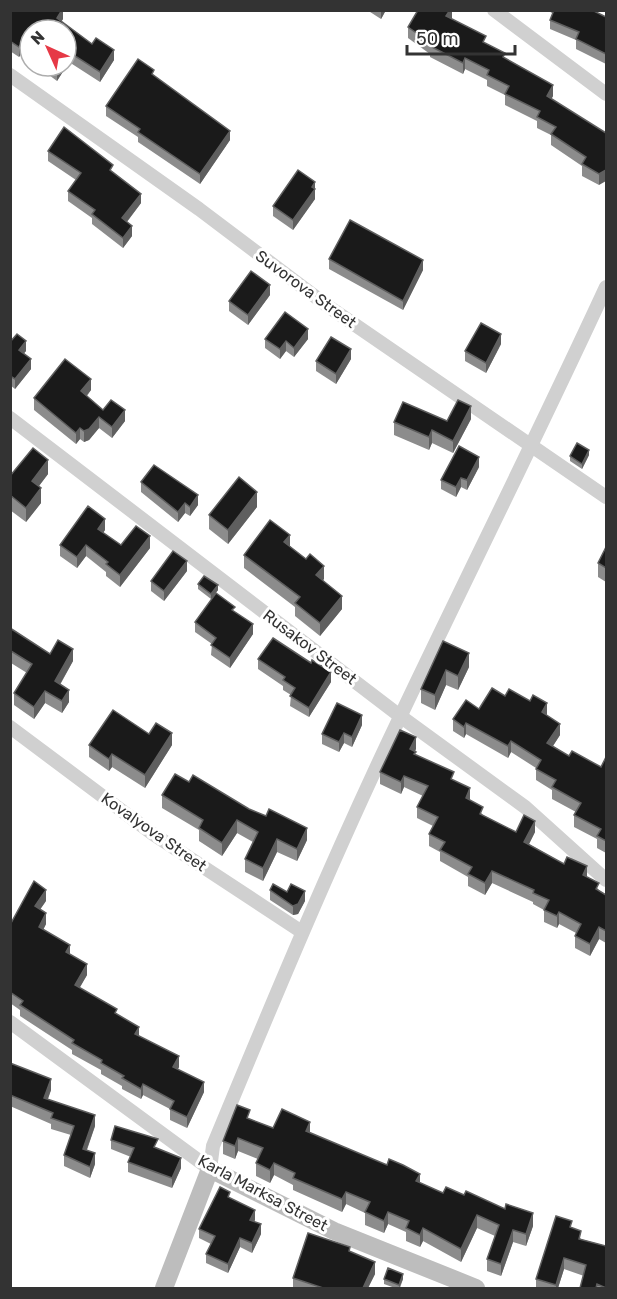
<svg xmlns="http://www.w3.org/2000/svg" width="617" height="1299" font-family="Rubik,sans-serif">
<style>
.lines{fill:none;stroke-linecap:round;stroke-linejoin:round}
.street{stroke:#d0d0d0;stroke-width:14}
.secondary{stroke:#bdbdbd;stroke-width:18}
.wall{fill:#8c8c8c}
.shaded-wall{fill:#5f5f5f}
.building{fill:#1a1a1a;stroke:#5f5f5f;stroke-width:1.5}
.labels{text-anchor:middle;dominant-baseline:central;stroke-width:6;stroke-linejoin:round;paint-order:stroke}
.street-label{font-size:16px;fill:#333;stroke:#fff}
</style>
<rect width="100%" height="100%" fill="#fff"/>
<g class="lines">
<g class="street">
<path d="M494 10 606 94"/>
<path d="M10 75 199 209 329 307 606 497"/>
<path d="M10 418 400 716 525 807 606 880"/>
<path d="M10 727 153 834 302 932"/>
<path d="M10 1022 210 1169 213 1146C273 1001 333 857 401 715 469 572 540 430 606 287"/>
</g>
<path class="secondary" d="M164 1288 210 1169 334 1231 476 1288"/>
</g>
<g class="wall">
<path d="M10 10H63V19L61 22 92 44 114 60 100 82 69 62 57 81 37 66H66L30 30V61L21 54 19 57 10 51Z"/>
<path d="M367 10H386L381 19Z"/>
<path d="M452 10V19L505 58 553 96 551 99 606 133 599 185 582 176V166L551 145V135L537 128V121L505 105V95L487 86V80L465 69 463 74 430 57V54L408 38V27Z"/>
<path d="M548 10H592L606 17V68V64L576 49V40L550 29V20L553 14Z"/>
<path d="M154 76 230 140 200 184 138 142V137L106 116V106Z"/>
<path d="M48 151 113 173 141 203 127 222 132 236 123 248 92 224V218L68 201V191L76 180 48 161Z"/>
<path d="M315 191V199L293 230 273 216V206Z"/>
<path d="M329 259 423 270 403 310 329 269Z"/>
<path d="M270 295 248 325 229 311V301Z"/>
<path d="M265 339H308L294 357 286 351 280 359 265 348Z"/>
<path d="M10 342 26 351 24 353 31 369 15 389 10 385Z"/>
<path d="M501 344 486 373 465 361V351Z"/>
<path d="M351 359 336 384 316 371V361Z"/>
<path d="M91 390 87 396 103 410 125 421 112 438 99 428 89 440 84 442 80 439 76 444 34 410V398Z"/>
<path d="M471 419 453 453 432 443 429 450 394 435V422L447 421Z"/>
<path d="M589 455 582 469 570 461V456Z"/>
<path d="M479 467 467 490 461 487 456 497 441 489V480Z"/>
<path d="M48 474 39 486 41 503 26 522 10 510V476Z"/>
<path d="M141 482 198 505 190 516 185 513 178 522 141 492Z"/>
<path d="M257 507 228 544 209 529V515Z"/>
<path d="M105 530 103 533 121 545 150 548 120 587 106 576V572L86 556 77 568 60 556V545Z"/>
<path d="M290 546 324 579 323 580 342 609 320 636 295 616V607L244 568V555Z"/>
<path d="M606 547V582L598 577V563Z"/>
<path d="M187 571 164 601 151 591V581Z"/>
<path d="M198 584 218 590 211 599 198 589Z"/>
<path d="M235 612 253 634 230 668 211 655 212 644 195 632V622Z"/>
<path d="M10 628 50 654 73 661 60 685 69 702 62 713 45 703 34 719 14 705V693L27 673 11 663Z"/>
<path d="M443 641 469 667 458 690 446 685 435 710 421 703V689Z"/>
<path d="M258 659 331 682 309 717 290 706 291 695 283 690V686L258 669Z"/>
<path d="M505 696 547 715 560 735 553 746 569 756 601 767 606 757V853L597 848V839L574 827V815L576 812 552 799V790L536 780V768L511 752 508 758 466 734 464 738 453 731V719L479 709Z"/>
<path d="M362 725 352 747 344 743 339 752 322 744V734Z"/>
<path d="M149 734 172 745 145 788 112 767 109 771 89 757V745Z"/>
<path d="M416 749 415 752 416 755 454 781 483 815 516 832H535L529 844 587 877 599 890 606 895V943L599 939 590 956 575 948V936L576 933 559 924 557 928 544 922V910L533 904V902L492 883 485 895 468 886V877L440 861V852L429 846V834L433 826 417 818V807L423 796 404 787 401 794 380 784V772Z"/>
<path d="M189 782 249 809 307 840 297 861 277 852 263 881 245 872V859L253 842 237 833 222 856 199 841V830L162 808V795Z"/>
<path d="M270 890 305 901 298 914 293 915 270 900Z"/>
<path d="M46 901 40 909 46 924 43 930 70 955 87 975 79 988 117 1014 139 1036 179 1067 178 1069 204 1092 187 1128 170 1120V1109L143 1095 141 1099 122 1089V1086L101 1074V1070L72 1054V1050L20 1016V1010L10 1003V925Z"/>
<path d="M10 1063 51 1090 48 1099 95 1126 87 1150 95 1164 90 1178 64 1166V1155L71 1135 51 1129V1124L10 1106Z"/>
<path d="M250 1119 273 1128 310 1133 443 1193 533 1226 526 1246 513 1242 501 1276 487 1271V1259L495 1236 477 1228 461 1262 423 1241 420 1247 406 1241V1232L388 1224 384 1233 365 1225V1213L346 1204 342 1212 293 1190V1185L274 1175 270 1183 256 1176V1163L258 1159 238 1151 235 1159 223 1154V1141Z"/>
<path d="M111 1140 158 1148 181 1168 172 1188 128 1172V1162L131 1157 111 1149Z"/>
<path d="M230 1198 255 1220 254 1221 261 1234 252 1253 240 1247 228 1273 206 1263V1254L211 1244 199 1238V1229Z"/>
<path d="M572 1228 581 1239 606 1246V1288H580L584 1276 564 1269 558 1288H536V1279Z"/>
<path d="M350 1252 375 1274 368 1288H293V1278Z"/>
<path d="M384 1279H403L400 1288H395L384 1284Z"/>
</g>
<g class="shaded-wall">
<path d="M62 10H63V19L57 28V18Z"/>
<path d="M381 10H386L381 19Z"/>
<path d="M450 10H452V19L446 16Z"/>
<path d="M21 44V54L19 57V47Z"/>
<path d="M114 50V60L100 82V72Z"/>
<path d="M69 52V62L57 81V71L60 66H66V57Z"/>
<path d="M465 58V69L463 74V63Z"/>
<path d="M553 85V96L547 108V96Z"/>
<path d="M230 131V140L200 184V174Z"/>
<path d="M606 170V181L599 185V174Z"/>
<path d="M315 182V199L293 230V220Z"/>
<path d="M141 194V203L122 228V218Z"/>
<path d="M132 226V236L123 248V238Z"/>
<path d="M423 260V270L403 310V301Z"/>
<path d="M270 285V295L248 325V315Z"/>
<path d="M308 329V339L294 357V348Z"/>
<path d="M501 334V344L486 373V363Z"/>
<path d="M26 341V351L19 359V350Z"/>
<path d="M286 341V351L280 359V349Z"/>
<path d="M351 349V359L336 384V374Z"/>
<path d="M31 359V369L15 389V379Z"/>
<path d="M91 379V390L81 402V391Z"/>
<path d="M471 406V419L453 453V441Z"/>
<path d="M125 410V421L112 438V427Z"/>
<path d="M99 417V428L89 440 84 442V431Z"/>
<path d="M80 428V439L76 444V433Z"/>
<path d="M432 430V443L429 450V437Z"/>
<path d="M589 450V455L582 469V464Z"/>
<path d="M479 457V467L467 490V480Z"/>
<path d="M48 460V474L32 495V481Z"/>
<path d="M461 478V487L456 497V487Z"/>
<path d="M41 488V503L26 522V508Z"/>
<path d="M257 492V507L228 544V530Z"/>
<path d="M198 495V505L190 516V507Z"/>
<path d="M185 503V513L178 522V512Z"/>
<path d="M105 519V530L98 540V529Z"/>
<path d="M290 535V548L284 542Z"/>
<path d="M150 536V548L120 587V575Z"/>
<path d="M86 545V556L77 568V557Z"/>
<path d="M187 561V571L164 601V591Z"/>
<path d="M324 566V579L316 587V575Z"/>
<path d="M218 585V590L211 599V594Z"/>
<path d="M342 596V609L320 636V623Z"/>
<path d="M253 624V634L230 668V658Z"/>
<path d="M73 649V661L55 693V681Z"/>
<path d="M469 653V667L458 690V676Z"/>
<path d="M446 670V685L435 710V695Z"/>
<path d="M331 672V682L309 717V708Z"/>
<path d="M69 690V702L62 713V701Z"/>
<path d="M45 691V703L34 719V707Z"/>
<path d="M547 703V715L542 712Z"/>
<path d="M362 715V725L352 747V737Z"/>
<path d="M466 723V734L464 738V727Z"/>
<path d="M560 724V735L547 755V743Z"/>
<path d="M172 733V745L145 788V775Z"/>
<path d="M344 733V743L339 752V742Z"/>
<path d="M416 737V749L410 761V749Z"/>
<path d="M511 741V752L508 758V746Z"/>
<path d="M112 754V767L109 771V759Z"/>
<path d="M404 776V787L401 794V782Z"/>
<path d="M470 788V800L466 798Z"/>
<path d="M237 820V833L222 856V843Z"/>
<path d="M535 821V832L524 854V842Z"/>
<path d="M307 828V840L297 861V849Z"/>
<path d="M277 839V852L263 881V868Z"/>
<path d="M587 866V878L583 875Z"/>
<path d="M492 871V883L485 895V883Z"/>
<path d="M46 890V901L35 917V906Z"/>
<path d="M305 891V901L298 914 293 915V906Z"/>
<path d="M559 912V924L557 928V916Z"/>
<path d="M46 913V924L39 938V927Z"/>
<path d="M599 927V939L590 956V944Z"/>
<path d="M70 945V956L66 952Z"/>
<path d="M87 964V975L75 996V985Z"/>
<path d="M139 1027V1037L135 1034Z"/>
<path d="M179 1056V1067L173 1078V1067Z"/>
<path d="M51 1079V1090L44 1109V1098Z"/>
<path d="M204 1082V1092L187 1128V1117Z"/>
<path d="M143 1084V1095L141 1099V1089Z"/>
<path d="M95 1115V1126L83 1160V1149Z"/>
<path d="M310 1122V1135L306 1131Z"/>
<path d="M238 1138V1151L235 1159V1146Z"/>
<path d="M95 1153V1164L90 1178V1167Z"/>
<path d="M181 1158V1168L172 1188V1178Z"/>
<path d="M274 1163V1175L270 1183V1170Z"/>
<path d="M420 1174V1186L416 1181Z"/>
<path d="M346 1192V1204L342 1212V1199Z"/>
<path d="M255 1210V1220L250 1229V1220Z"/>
<path d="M388 1212V1224L384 1233V1221Z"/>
<path d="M533 1213V1226L526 1246V1234Z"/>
<path d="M477 1215V1228L461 1262V1249Z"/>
<path d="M261 1224V1234L252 1253V1243Z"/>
<path d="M423 1228V1241L420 1247V1235Z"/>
<path d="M513 1230V1242L501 1276V1264Z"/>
<path d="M240 1238V1247L228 1273V1264Z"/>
<path d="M564 1258V1269L558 1288H556V1285Z"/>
<path d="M375 1262V1274L368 1288H363Z"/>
<path d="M403 1274V1279L399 1288V1285Z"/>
</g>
<g class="building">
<path d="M10 10H62L57 18 92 44 96 38 114 50 100 72 69 52 66 57V30H30V51L21 44 19 47 10 41Z"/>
<path d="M418 10H450L446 16 486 36 483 42 505 53 503 57 553 85 547 96 606 133V170L599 174 582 164 586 157 551 134 556 127 537 117 540 111 505 94 509 86 487 75 489 70 465 58 463 63 430 46 432 44 408 27Z"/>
<path d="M554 10H592L606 17V54L576 39 579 32 550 20Z"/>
<path d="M138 59 154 70 152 74 230 131 200 174 138 132 140 129 106 106Z"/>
<path d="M50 66H60L57 71Z"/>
<path d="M64 127 113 165 110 170 141 194 122 218 132 226 123 238 92 214 95 210 68 191 81 173 48 151Z"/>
<path d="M298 170 315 182 312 187 315 189 293 220 273 206Z"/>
<path d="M350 220 423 260 403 301 329 259Z"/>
<path d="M251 271 270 285 248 315 229 301Z"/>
<path d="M285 312 308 329 294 348 286 341 280 349 265 339Z"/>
<path d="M481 323 501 334 486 363 465 351Z"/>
<path d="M17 334 26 341 19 350 31 359 15 379 10 376V342Z"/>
<path d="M331 337 351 349 336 374 316 361Z"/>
<path d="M65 359 91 379 81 391 103 410 111 400 125 410 112 427 99 417 89 429 84 431 80 428 76 433 34 398Z"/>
<path d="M458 400 471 406 453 441 432 430 429 437 394 422 403 402 447 421Z"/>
<path d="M577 443 589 450 582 464 570 456Z"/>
<path d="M459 446 479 457 467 480 461 478 456 487 441 480Z"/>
<path d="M33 448 48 460 32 481 41 488 26 508 10 495V476Z"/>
<path d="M154 465 198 495 190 507 185 503 178 512 141 482Z"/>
<path d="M239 477 257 492 228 530 209 515Z"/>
<path d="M88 506 105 519 98 529 121 545 136 526 150 536 120 575 106 564 108 562 86 545 77 557 60 545Z"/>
<path d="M270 520 290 535 284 542 306 559 310 554 324 566 316 575 342 596 320 623 295 603 300 597 244 555Z"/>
<path d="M606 547V568L598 563Z"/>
<path d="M173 551 187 561 164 591 151 581Z"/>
<path d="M204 576 218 585 211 594 198 584Z"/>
<path d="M216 593 235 607 232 610 253 624 230 658 211 645 216 638 195 622Z"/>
<path d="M10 628 50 654 58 640 73 649 55 681 69 690 62 701 45 691 34 707 14 693 32 664 11 651 10 652Z"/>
<path d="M273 638 311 663 312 660 331 672 309 708 290 696 295 688 283 680 285 677 258 659Z"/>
<path d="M443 641 469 653 458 676 446 670 435 695 421 689Z"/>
<path d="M492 688 505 696 509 689 530 701 533 695 547 703 542 712 560 724 547 743 569 756 572 751 601 767 606 757V841L597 836 601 829 574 815 581 803 552 787 556 780 536 769 541 760 511 741 508 746 466 723 464 727 453 719 466 700 479 709Z"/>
<path d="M337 703 362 715 352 737 344 733 339 742 322 734Z"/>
<path d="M113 710 149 734 156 723 172 733 145 775 112 754 109 759 89 745Z"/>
<path d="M400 730 416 737 410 749 416 752 414 754 454 772 451 779 470 788 466 798 483 807 480 814 516 832 524 815 535 821 524 842 564 864 567 857 587 866 583 875 599 883 596 889 606 895V931L599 927 590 944 575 936 581 924 559 912 557 916 544 910 549 900 533 893 534 890 492 871 485 883 468 874 472 867 440 850 445 842 429 834 438 817 417 807 428 786 404 776 401 782 380 772Z"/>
<path d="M175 774 189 782 193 775 249 809 266 816 269 809 307 828 297 849 277 839 263 868 245 859 258 832 237 820 222 843 199 828 203 820 162 795Z"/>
<path d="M34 881 46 890 35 906 46 913 39 927 70 945 66 952 87 964 75 985 117 1009 115 1013 139 1027 135 1034 179 1056 173 1067 204 1082 187 1117 170 1109 174 1101 143 1084 141 1089 122 1078 124 1076 101 1063 102 1060 72 1043 74 1040 20 1005 23 1001 10 992V925Z"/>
<path d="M273 884 287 892 291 884 305 891 298 904 293 906 270 890Z"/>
<path d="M10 1063 51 1079 44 1098 95 1115 83 1149 95 1153 90 1167 64 1155 74 1126 51 1118 53 1113 10 1095Z"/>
<path d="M237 1105 250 1110 247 1118 273 1128 282 1109 310 1122 306 1131 387 1165 389 1159 403 1165 420 1174 416 1181 443 1193 446 1187 464 1195 466 1191 505 1209 506 1204 533 1213 526 1234 513 1230 501 1264 487 1259 499 1225 477 1215 461 1249 423 1228 420 1235 406 1228 409 1221 388 1212 384 1221 365 1212 370 1202 346 1192 342 1199 293 1178 295 1173 274 1163 270 1170 256 1163 263 1148 238 1138 235 1146 223 1141Z"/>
<path d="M115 1126 158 1139 154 1147 181 1158 172 1178 128 1162 134 1148 111 1140Z"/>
<path d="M220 1187 230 1192 228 1197 255 1210 250 1220 261 1224 252 1243 240 1238 228 1264 206 1254 215 1236 199 1229Z"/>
<path d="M556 1216 572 1221 570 1227 581 1231 579 1239 606 1246V1288L597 1284 596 1288H580L586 1265 564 1258 556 1285 536 1279Z"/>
<path d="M308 1233 350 1247 349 1251 375 1262 363 1288H323L293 1278Z"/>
<path d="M388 1268 403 1274 399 1285 384 1279Z"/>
</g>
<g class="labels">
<g class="street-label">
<text transform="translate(306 289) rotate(36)">Suvorova Street</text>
<text transform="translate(310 647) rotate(37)">Rusakov Street</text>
<text transform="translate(154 832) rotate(35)">Kovalyova Street</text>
<text transform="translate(263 1193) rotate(28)">Karla Marksa Street</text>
</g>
</g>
<rect width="617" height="1299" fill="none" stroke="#333333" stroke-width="24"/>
<g transform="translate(48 48) rotate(315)"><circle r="28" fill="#ffffff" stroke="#adadad" stroke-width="1.5"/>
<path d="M0-4.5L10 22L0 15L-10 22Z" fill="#e63946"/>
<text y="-9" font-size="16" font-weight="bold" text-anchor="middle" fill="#333333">N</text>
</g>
<path d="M407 45v9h108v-9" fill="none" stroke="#333333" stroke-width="3"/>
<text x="416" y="45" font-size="18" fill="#333333" stroke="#ffffff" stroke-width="4.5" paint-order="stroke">50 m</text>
</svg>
